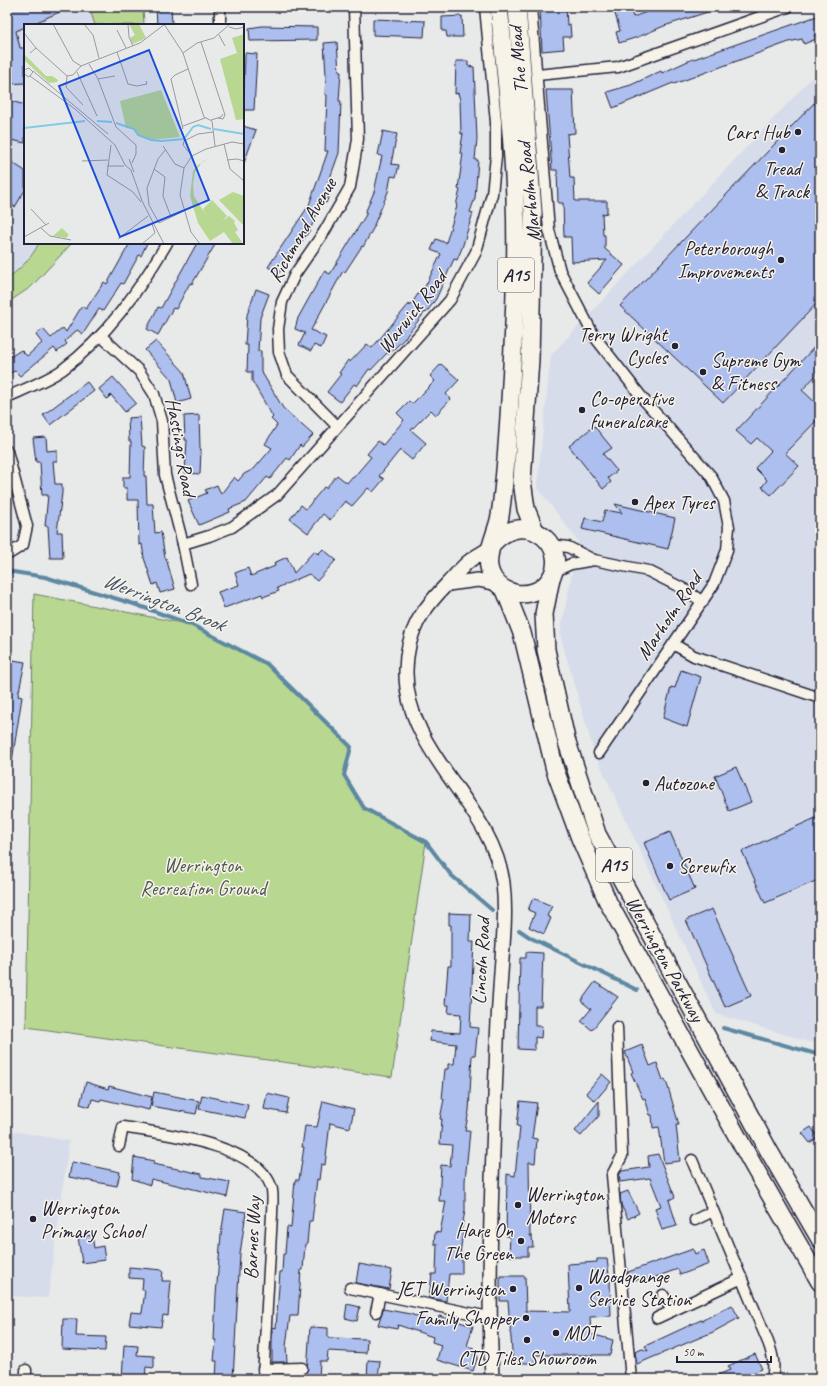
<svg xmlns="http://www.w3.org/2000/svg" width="827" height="1386" font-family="Caveat,sans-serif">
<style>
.built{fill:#d6dcea}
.green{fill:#b8d791;stroke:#6d7c66}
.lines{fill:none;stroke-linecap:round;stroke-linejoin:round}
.stream{stroke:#5d88a1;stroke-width:4}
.building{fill:#adbfee;stroke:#22223b}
.minor-casing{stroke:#22223b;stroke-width:13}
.tertiary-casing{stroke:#22223b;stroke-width:16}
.trunk-casing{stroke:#22223b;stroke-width:20}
.minor{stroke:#f7f3e8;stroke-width:10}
.tertiary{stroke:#f7f3e8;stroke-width:13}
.trunk{stroke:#f7f3e8;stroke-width:17}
.poi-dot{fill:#22223b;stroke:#f7f3e8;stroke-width:1.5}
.labels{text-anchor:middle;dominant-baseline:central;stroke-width:3;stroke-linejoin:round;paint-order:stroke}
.shield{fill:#f7f3e8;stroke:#62616f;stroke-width:1}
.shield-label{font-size:19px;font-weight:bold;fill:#22223b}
.street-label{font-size:20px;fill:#22223b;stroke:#f7f3e8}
.poi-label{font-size:20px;fill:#22223b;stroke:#f7f3e8;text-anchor:start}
.park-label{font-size:20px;fill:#4f5855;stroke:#f7f3e8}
.water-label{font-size:21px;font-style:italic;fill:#3f556e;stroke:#f7f3e8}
.inset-river{fill:none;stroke:#84cce5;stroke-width:2}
.inset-road{fill:none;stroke:#9999a3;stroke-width:1}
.view{fill:#1d4ed8;fill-opacity:0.15;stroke:#1d4ed8;stroke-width:2}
.inset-edge{fill:none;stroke:#22223b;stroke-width:2}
</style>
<rect width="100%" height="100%" fill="#e8e9e9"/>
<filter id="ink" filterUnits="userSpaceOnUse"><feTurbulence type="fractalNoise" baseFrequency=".025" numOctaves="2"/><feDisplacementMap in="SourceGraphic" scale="8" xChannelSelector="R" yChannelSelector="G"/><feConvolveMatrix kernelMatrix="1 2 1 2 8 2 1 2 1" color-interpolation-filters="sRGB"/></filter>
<g filter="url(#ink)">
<g class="built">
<path d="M7 7H143L144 23V25H25V243H72L31 287 7 303Z"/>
<path d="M820 69V1045L716 1014 594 752 560 635 578 541 537 487 551 355Z"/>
<path d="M7 1130 69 1141 48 1298 7 1296Z"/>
</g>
<g class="green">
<path d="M89 7H143L144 25H95Z"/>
<path d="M39 243H72L31 287 7 303V279C21 268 31 259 39 243Z"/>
<path d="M34 594 192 625 267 664 351 747 344 775 364 808 426 842 392 1077 26 1027Z"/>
</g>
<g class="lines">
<g class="stream">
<path d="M7 571 45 577 134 604 192 625 267 664 351 747 344 775 364 808 426 842 451 875 492 910"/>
<path d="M519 930 531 938 637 990"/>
<path d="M723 1028 820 1055"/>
</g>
</g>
<g class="building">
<path d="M7 7H71L30 25H25V27L16 31 20 48H25V83L7 84Z"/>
<path d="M156 7H171L172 25H157Z"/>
<path d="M540 7H566L567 25 570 24 571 37H563L564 49 542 51Z"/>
<path d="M613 7H630L633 17 657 8 659 12 673 7H717V9L664 26 638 37 619 43 616 32 620 31Z"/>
<path d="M820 15V33L814 35 816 39 804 44 802 39 789 42 674 84 673 83 613 108 607 92 631 85 661 71 662 73 688 61Z"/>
<path d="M462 16 463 37H447L446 31H442V17Z"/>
<path d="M373 19 425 21 424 37 373 35Z"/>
<path d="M262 26 317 27V40L250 41 249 28Z"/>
<path d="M337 42 339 72H341L339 101H341L339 153 326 189 331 191 326 203 322 201 310 230 294 252 293 251 279 273 268 267 309 205 328 151H325L327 95H325L326 75 324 43Z"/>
<path d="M245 53 257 54 254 110H243Z"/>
<path d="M456 61H468V66L474 67 477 139 475 160H478L475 198 470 212 473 213 462 248 457 260 454 259 436 299 426 313 425 312 404 339 389 354 387 353 371 370 369 369 357 386 354 384 340 402 327 392 341 374 339 373 348 360 350 362 367 344 372 348 409 304 410 306 420 291 422 293 441 254 431 250 436 239 446 243 457 206 456 205 460 190 458 189 463 153H460L463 133 461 134 460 100 458 93 455 94Z"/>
<path d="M546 90H573L575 133 567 134 570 178H574L575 201H607V213L602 214 603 235H605V249L624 265 599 294 587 283 607 260 572 262 571 237H564L563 203H558L557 170H552Z"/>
<path d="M7 100 25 105V143L7 139Z"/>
<path d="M814 103 820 110V300L723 403 620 306Z"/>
<path d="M243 126 256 130 244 163H243Z"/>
<path d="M383 131 397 134 391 164 399 165 396 177 391 176 388 192 374 225H375L363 247 362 246 345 272 343 271 311 330 326 337 321 348 314 345 311 351 299 345 305 333 295 329 298 318 324 271 330 274 367 213H365L374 192 382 156 378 155Z"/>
<path d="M7 159 25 171V190L15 207 7 202Z"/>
<path d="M130 243H147L141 256 139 255 123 284 121 283 103 311 99 309 83 334 77 330 65 341 67 344 57 352 54 348 20 376 15 371 7 374V359L21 350 27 356 42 343 36 335 43 329 51 338 63 328 66 332 82 306 86 309 104 282 107 284Z"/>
<path d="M197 243H216L192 284 190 283 176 309 173 308 158 335 147 329 158 307 161 308Z"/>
<path d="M256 289 269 294 260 318 258 351H261V371L283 408 313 435 302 447 300 445 290 460 287 458 270 479 267 477 246 502 229 509 230 512 199 525 188 501 207 493 205 490 217 485 221 494 234 477 238 481 244 474 254 469 272 448 265 444 277 425 271 419 273 417 252 381V372H247L248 345H245L247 315Z"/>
<path d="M156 341 184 372 191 399 177 403 171 379 145 350Z"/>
<path d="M820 341V371L802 390 820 407V417L785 453 799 466 771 495 762 487 767 480 755 468 771 451 757 438 751 444 736 431Z"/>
<path d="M441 364 459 380 446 394 451 399 436 415 431 410 411 430 426 443 412 460 400 450 379 476 384 479 373 492 368 488 352 506 345 501 330 520 323 514 308 533 290 519 301 505 306 509 324 487 326 488 337 475 347 483 352 477 353 478 371 457 367 454 378 441 383 445 404 420 397 413 409 401 412 404 435 381 430 376Z"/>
<path d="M113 377 136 403 125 412 111 395 107 399 99 389Z"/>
<path d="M87 382 94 391 50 425 43 415Z"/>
<path d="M199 415 200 449H201L200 474 185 473 187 440H185L184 416Z"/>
<path d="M140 417 142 446 145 447 144 476H146L147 504H153L155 533 161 532 165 558H166L175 589 160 593 157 583 153 585 144 558 142 544 139 545 138 500H127V488H123V477H130L131 441H129L128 418Z"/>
<path d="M594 426 612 448 603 454 617 471 608 478 611 482 603 489 569 446Z"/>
<path d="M46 437 47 451 57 450V461H53L55 484H62V493L57 532H62L63 558H50L48 526H45L48 495H42L40 462H36L33 438Z"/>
<path d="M615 504 675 518 668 549 582 529 585 518 602 522 605 510 622 513Z"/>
<path d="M323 549 336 560 317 581 309 574 277 588 279 591 263 597 262 594 224 608 218 592 239 585 235 573 248 568 251 576 275 566 274 563 287 557 294 573 314 551 318 554Z"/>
<path d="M7 659 25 662 18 696 22 697 12 761H7Z"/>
<path d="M681 670 701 677 687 727 663 718 671 687 675 688Z"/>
<path d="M736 767 751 802 729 811 715 776Z"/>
<path d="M820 816V879L765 903 742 851Z"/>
<path d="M670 832 695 889 669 900 644 843Z"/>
<path d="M533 898 552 906 547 916 551 918 544 934 529 927 535 913 528 910Z"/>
<path d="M712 909 751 996 725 1007 686 920Z"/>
<path d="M449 913 471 914 470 942H474L470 1027 478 1028 475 1055H472L469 1111 465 1131H470L465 1181V1211L461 1232H463L460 1254H462V1274H449L446 1301 429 1298 432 1274H436L437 1244H434L435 1232 440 1233 446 1201H439L441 1165 450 1166 452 1145 440 1144 442 1119H440L444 1099H442L445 1069H448V1064H454L456 1044 430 1041 431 1031 460 1033 461 1014 448 1013 449 1005H445L448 966H451V925H449Z"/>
<path d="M526 952 543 953 541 1006H535V1026H542L541 1038 535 1037V1050L518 1049 520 958H526Z"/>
<path d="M595 982 618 997 592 1030 581 1021 591 1009 581 1001Z"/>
<path d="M642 1045 650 1066 657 1063 663 1080 665 1079 668 1087 679 1125H676L680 1161 664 1163 659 1127 653 1128 652 1115H650L645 1098 643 1099 631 1073 633 1072 625 1052Z"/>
<path d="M602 1074 611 1082 595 1101 586 1093Z"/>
<path d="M86 1082 108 1089 109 1086 152 1097 149 1110 101 1099 100 1101 92 1099 90 1107 80 1104Z"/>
<path d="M154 1092 199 1101 196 1114 151 1106Z"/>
<path d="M267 1093 289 1098 286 1113 264 1109Z"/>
<path d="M202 1095 248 1105 245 1118 199 1109Z"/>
<path d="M323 1101 354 1109 350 1128 330 1123 325 1165 321 1164 319 1180 317 1179 312 1221H309L307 1244H305L303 1270H301L298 1316H290L286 1346 287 1362H272V1338L273 1327 276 1328 280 1272H282L283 1254H285L287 1227 291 1228 295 1180H299L304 1147H302L305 1126 317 1127Z"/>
<path d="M520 1101 537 1103 532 1138 537 1139 535 1163 529 1162 530 1236H532L533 1247H528V1256H509L510 1236H506L507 1174 515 1176 520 1127 517 1126Z"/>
<path d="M599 1101V1116L581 1136 575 1131Z"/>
<path d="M811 1127 818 1137 810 1143 802 1133Z"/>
<path d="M658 1154 675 1197 669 1200 677 1226 662 1230 655 1208 661 1206 650 1178 620 1182 619 1175 622 1171 649 1167 648 1156Z"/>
<path d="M134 1157 154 1161 153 1164 202 1174V1177L230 1182 227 1197 151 1179 150 1185 132 1179Z"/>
<path d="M72 1162 120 1172 117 1186 69 1177Z"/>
<path d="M628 1191 639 1213 628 1219 621 1205 620 1194Z"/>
<path d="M225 1209 246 1212 240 1254 233 1379H216L217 1361H214L216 1340H214L216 1295 221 1235Z"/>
<path d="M92 1235 94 1248 103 1246 105 1260 82 1263 78 1237Z"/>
<path d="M693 1249 695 1254 704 1250 709 1264 680 1275 678 1269 650 1279 628 1280V1272Z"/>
<path d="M597 1259H607L609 1275 602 1281 615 1277V1281H610L611 1316 590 1317 591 1334 613 1340 610 1355H535V1363H513L508 1301H500V1276H525L526 1311 570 1312 568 1264 597 1262Z"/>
<path d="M359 1264 392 1270 389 1289 356 1283Z"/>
<path d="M129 1267 163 1270 162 1281H171L168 1316 163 1315 161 1327 129 1324 131 1312 142 1313 145 1290H142L143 1279 129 1278Z"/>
<path d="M347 1304 360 1307 357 1321 345 1318Z"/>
<path d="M732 1305 739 1318 713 1332 637 1364 635 1352 642 1349 648 1351 645 1346 701 1320V1321Z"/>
<path d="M383 1309 410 1314 437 1323 439 1316 473 1326 467 1346 474 1348 473 1354 478 1356 473 1371 437 1360 441 1345 432 1342 433 1337 398 1325 397 1329 378 1325Z"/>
<path d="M63 1319H77L76 1336 106 1337 105 1351 62 1349Z"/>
<path d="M310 1327 328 1328V1338L367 1339 366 1353 328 1351 327 1361H320L319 1379H271L272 1375 302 1374 307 1371Z"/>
<path d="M124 1345 138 1346 137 1355 154 1356V1368L146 1367 145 1379H122Z"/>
<path d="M755 1354 762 1369 739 1379H708L730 1370 728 1366Z"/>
<path d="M368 1360 380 1361 378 1379H367Z"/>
</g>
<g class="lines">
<defs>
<g id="minor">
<path d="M220 7V25"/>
<path d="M531 7 549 230 560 271 594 336 644 400 711 476 724 501 729 527 727 550 714 584 599 753"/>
<path d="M537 75 618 67 788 7"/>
<path d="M101 336 139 371 154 394 162 421 165 475 183 544 191 584"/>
<path d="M7 397C25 389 46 381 62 370 107 337 139 290 167 243"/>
<path d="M337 426 287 375 279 352 278 329 282 302 295 274 324 232 350 187 358 139 354 7"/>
<path d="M7 451 27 526 23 545 7 555"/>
<path d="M183 544 209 536 232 527 277 495 450 300 476 252 492 194 496 156V122L485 7"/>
<path d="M551 545 568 547 594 560 648 571 682 588 703 602"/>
<path d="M553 572 571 564 594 560"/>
<path d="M673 644 694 656 820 698"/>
<path d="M617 1027 622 1156 612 1175 631 1379"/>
<path d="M119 1146 123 1127C162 1134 255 1143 271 1186 274 1194 272 1206 272 1214L263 1379"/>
<path d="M692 1160 768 1342C773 1355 775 1365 772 1379"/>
<path d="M695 1220 713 1211"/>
<path d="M350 1288 489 1317"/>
<path d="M663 1295 672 1311"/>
<path d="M376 1312 380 1294"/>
<path d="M657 1318 742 1278"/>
<path d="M263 1369 302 1368"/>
<path d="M26 1370V1379"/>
</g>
<g id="tertiary">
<path d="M491 547C484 552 475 556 468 562 461 568 454 577 447 584 421 611 407 631 406 670 404 753 492 803 503 883 506 908 504 933 502 959 500 987 498 1015 497 1043 493 1155 487 1267 492 1379"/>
<path d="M448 584 478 580 498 584"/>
</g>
<g id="trunk">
<path d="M517 7 533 212 530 359 522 481 526 509 535 531"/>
<path d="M493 543C528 505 575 551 547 583 529 603 494 594 489 567 486 552 497 532 500 516 507 467 509 416 512 366 515 310 517 254 515 198 513 134 505 70 499 7"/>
<path d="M551 578 544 614 546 650 566 739 597 834 769 1151 820 1239"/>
<path d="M505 590 522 633 555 770 580 838 608 902 753 1165 820 1282"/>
</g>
</defs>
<use href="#minor" class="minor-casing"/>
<use href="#tertiary" class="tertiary-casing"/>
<use href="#trunk" class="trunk-casing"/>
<use href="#minor" class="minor"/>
<use href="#tertiary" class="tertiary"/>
<use href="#trunk" class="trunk"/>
</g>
</g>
<g class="poi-dot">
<circle cx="798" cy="132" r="4"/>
<circle cx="782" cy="150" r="4"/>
<circle cx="781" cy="260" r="4"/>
<circle cx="675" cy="346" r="4"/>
<circle cx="703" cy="372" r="4"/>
<circle cx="582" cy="410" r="4"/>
<circle cx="635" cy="502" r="4"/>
<circle cx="646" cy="783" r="4"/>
<circle cx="670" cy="866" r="4"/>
<circle cx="518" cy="1205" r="4"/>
<circle cx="33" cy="1219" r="4"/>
<circle cx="521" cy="1241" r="4"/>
<circle cx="579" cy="1288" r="4"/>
<circle cx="513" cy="1289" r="4"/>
<circle cx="526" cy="1318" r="4"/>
<circle cx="556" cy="1333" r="4"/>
<circle cx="527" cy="1340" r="4"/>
</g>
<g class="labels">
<g class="shield">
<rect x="498" y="258" width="36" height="34" rx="3"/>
<rect x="596" y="848" width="36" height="34" rx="3"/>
</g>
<g class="shield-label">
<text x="516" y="275">A15</text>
<text x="614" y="865">A15</text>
</g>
<g class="street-label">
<text transform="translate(518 60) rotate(-95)">The Mead</text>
<text transform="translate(529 192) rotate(-96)">Marholm Road</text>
<text transform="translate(302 230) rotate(-60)">Richmond Avenue</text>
<text transform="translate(412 312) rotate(-52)">Warwick Road</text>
<text transform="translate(181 447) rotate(80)">Hastings Road</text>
<text transform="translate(669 616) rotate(-56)">Marholm Road</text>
<text transform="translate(665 959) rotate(61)">Werrington Parkway</text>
<text transform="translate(481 961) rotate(-87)">Lincoln Road</text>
<text transform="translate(252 1238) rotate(-88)">Barnes Way</text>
</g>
<g class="poi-label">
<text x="790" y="132" text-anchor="end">Cars Hub</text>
<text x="782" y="168" text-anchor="middle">Tread<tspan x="782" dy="23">&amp; Track</tspan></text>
<text x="773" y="248" text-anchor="end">Peterborough<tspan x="773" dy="23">Improvements</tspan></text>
<text x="667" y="334" text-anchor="end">Terry Wright<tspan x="667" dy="23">Cycles</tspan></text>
<text x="711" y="360">Supreme Gym<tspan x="711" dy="23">&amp; Fitness</tspan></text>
<text x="590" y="398">Co-operative<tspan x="590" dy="23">funeralcare</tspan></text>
<text x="643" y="502">Apex Tyres</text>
<text x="654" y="783">Autozone</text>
<text x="678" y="866">Screwfix</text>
<text x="526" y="1194">Werrington<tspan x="526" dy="23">Motors</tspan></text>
<text x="41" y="1208">Werrington<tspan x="41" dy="23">Primary School</tspan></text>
<text x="513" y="1230" text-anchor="end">Hare On<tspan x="513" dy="23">The Green</tspan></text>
<text x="587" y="1276">Woodgrange<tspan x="587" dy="23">Service Station</tspan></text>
<text x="505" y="1289" text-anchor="end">JET Werrington</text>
<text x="518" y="1318" text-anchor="end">Family Shopper</text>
<text x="564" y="1333">MOT</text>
<text x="527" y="1358" text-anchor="middle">CTD Tiles Showroom</text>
</g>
<g class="park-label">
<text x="203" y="865">Werrington<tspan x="203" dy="23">Recreation Ground</tspan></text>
</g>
<g class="water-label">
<text transform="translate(164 602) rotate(21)">Werrington Brook</text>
</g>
</g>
<g transform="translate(24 24)">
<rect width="220" height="220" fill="#e8e9e9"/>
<path d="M105 0H115L122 14 109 20 106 14 111 11ZM220 10V95L212 96 196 35 213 29 208 14ZM0 30 22 52H28L34 56 33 58 25 59 13 48 0 36ZM137 66 156 113 127 116 114 111 110 105 102 104 96 77ZM193 132 179 137 171 148 169 160 170 172 182 191 179 185 188 176 203 192 198 197 205 192 211 197 210 199 214 206 211 208 218 218 216 220H209L200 208 186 217 174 199 166 172 169 147 174 141 182 136ZM209 168 220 172V202L195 176ZM38 204 45 211 42 214 29 212Z" fill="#b8d791"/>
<path class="inset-river" d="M73 97 88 98M92 99 110 105 114 111 127 116 137 117 160 115 169 103 174 101 187 105M0 104 61 97M190 105 220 110"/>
<path class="inset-road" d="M29 0 49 37 57 42 116 19 141 0M60 0 69 11 75 34M104 0 105 13 109 22M140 0 159 29 180 93 188 97M205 3 212 5 220 3M93 6 102 24M0 9 12 24M195 11 201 22M177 18 201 91 199 95 194 94M93 28 104 60 113 62 123 60 122 57M6 29 12 24 43 52 49 51 57 42M159 29 173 19 190 14 206 0M65 40 74 55 92 103 112 121V130L108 139M0 46 5 44 9 48 5 53 0 50M9 47 84 110M53 48 73 92M6 52 51 85 91 121 101 141 107 146 118 177 140 220M43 52 42 63 59 81M74 55 91 52M187 96 197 93 199 90M188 97 191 122M159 102 181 94M159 105 147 55 151 51 164 45M200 120 206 145 220 157M87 121 83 151 109 168 117 178M139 122 151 140 160 144M142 125 134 135 123 164 125 181 135 199 162 186M168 132 159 121 160 117 174 110 189 108M105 135 110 148M203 136 213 135 220 137M58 137 84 136M83 142H100M130 145 141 153 139 172 147 193M7 185 22 201M17 204 26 212 47 216M0 213 25 199M94 215 124 192M118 220 131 209 128 200M176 220 167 208 156 171 160 144 168 132 182 125 208 118 220 120"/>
<path class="view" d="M125 26 185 176 96 213 35 62Z"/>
<rect width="220" height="220" class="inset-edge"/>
</g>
<rect width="827" height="1386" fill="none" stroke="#f7f3e8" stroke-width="24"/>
<rect x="12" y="12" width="803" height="1362" fill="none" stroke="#22223b" stroke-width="1.5" filter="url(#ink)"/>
<path d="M677 1356v6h94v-6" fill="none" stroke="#22223b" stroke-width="2"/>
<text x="683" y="1356" font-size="12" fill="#22223b" stroke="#f7f3e8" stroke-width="3" paint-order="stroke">50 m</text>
</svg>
